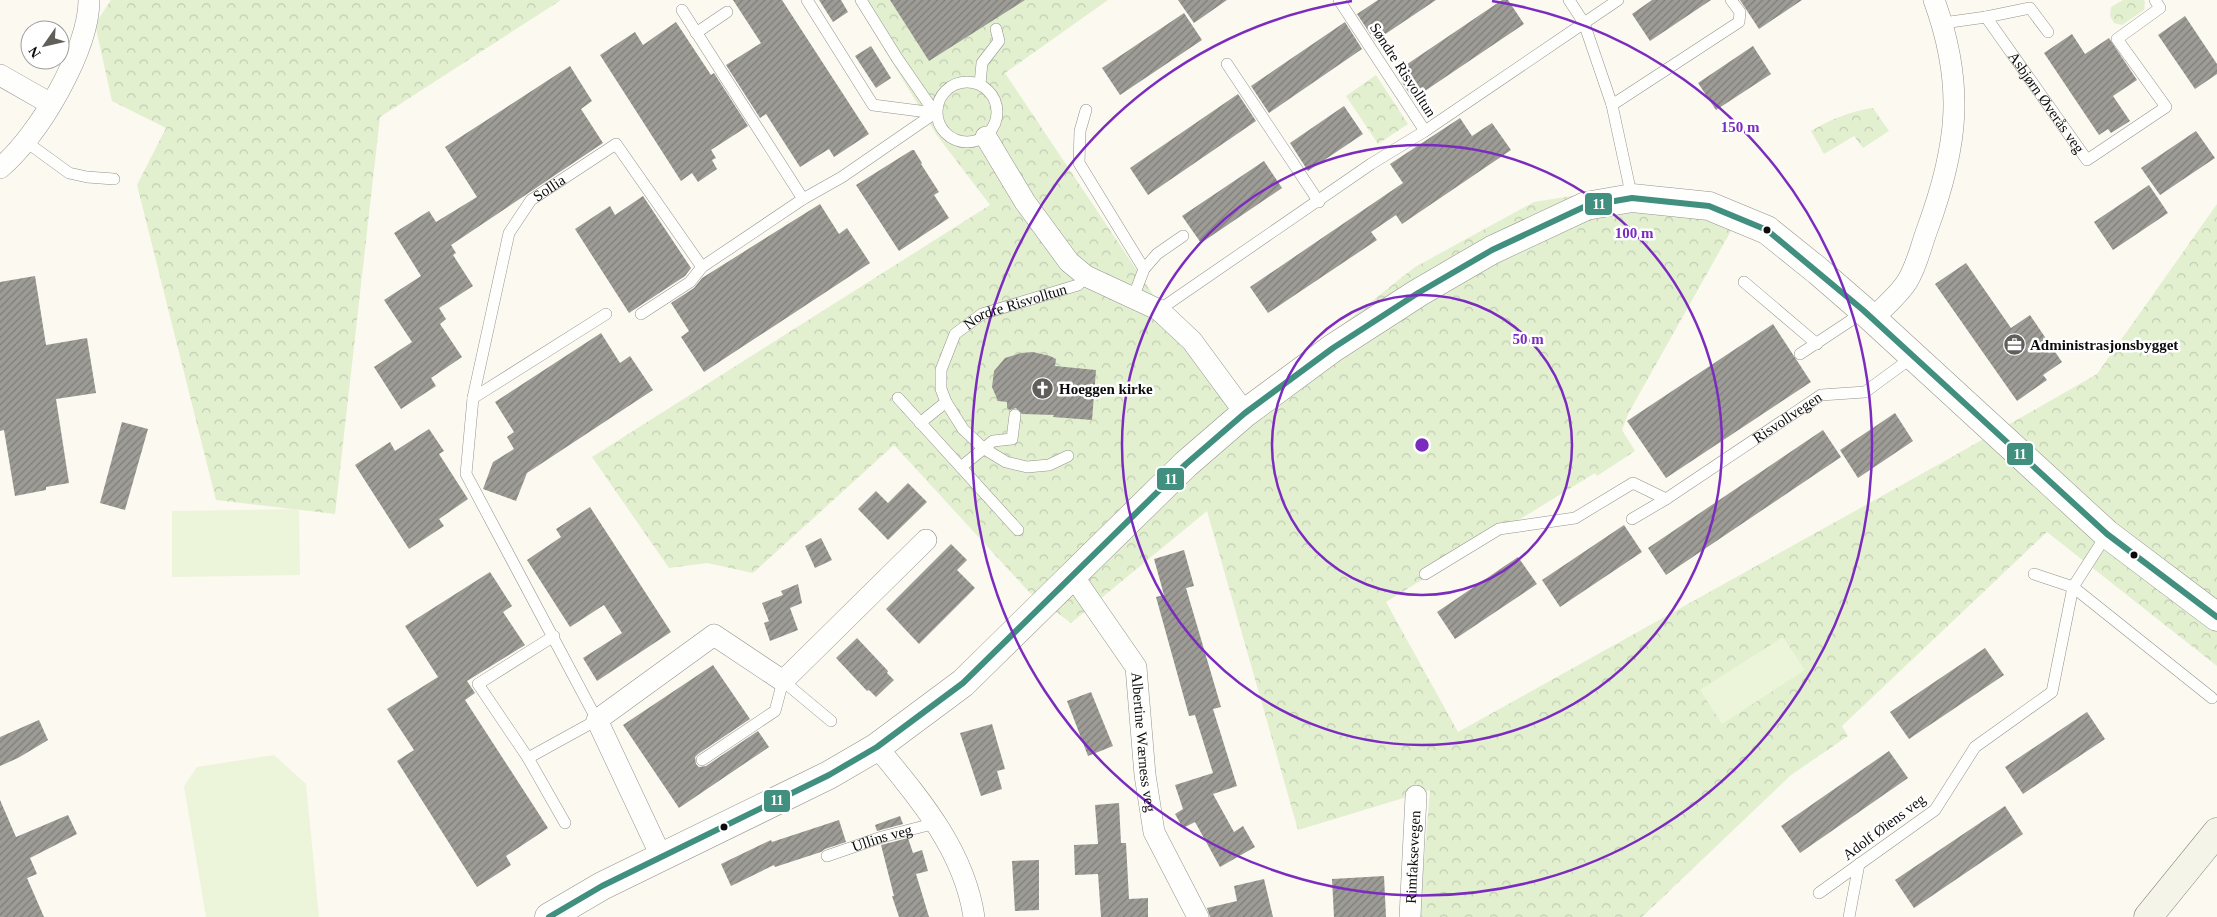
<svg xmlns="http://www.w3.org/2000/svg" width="2217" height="917" font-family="'Times New Roman',serif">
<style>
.park{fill:url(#park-crowns)}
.pitch{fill:#ecf4da}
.building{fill:url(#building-hatch)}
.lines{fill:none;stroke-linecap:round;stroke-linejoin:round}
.service-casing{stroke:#94938f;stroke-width:12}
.minor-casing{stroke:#94938f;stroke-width:22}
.tertiary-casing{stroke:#94938f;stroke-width:29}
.secondary-casing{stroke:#8a8985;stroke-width:29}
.service{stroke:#fefefd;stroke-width:11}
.minor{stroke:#fefefd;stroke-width:21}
.tertiary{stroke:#fefefd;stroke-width:28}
.secondary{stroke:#f5f4e8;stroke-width:28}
.bus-1-casing{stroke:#fff;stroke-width:10}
.bus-1{stroke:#41907f;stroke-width:6}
.ring{fill:none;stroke:#7b2cbf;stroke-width:2.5}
.bus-dot{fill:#0c0c0c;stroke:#fff;stroke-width:2}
.labels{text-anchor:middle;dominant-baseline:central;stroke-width:5;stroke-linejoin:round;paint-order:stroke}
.street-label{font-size:15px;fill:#0c0c0c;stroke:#fff}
.poi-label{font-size:15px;font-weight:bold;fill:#0c0c0c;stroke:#fff;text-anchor:start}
.centre{fill:#7b2cbf;stroke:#fff;stroke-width:2.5}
.ring-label{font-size:15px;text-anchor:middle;font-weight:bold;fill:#7b2cbf;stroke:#fff;stroke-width:5;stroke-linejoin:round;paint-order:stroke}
.line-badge{stroke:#fff;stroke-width:2}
.badge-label{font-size:14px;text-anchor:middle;font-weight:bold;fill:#fff}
</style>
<defs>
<pattern id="park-crowns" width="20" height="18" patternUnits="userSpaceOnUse" patternTransform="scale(1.25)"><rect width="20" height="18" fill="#e2f0d0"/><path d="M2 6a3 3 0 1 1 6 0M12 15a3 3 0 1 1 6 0" fill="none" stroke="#c1cdb1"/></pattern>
<pattern id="building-hatch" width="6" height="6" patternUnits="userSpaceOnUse" patternTransform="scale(1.25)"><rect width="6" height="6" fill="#9e9c96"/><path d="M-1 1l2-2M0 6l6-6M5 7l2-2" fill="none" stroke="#7f7e79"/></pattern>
</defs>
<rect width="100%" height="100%" fill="#fbf9f0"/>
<g class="park">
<path d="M111 0H561L380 117 335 514 216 500 137 185 166 128 112 101 95 24Z"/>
<path d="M854 0H1108L1005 73 1164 311 1243 403 1415 267 1534 202 1629 187 1736 222 1628 414 1622 430 1635 451 1597 476 1595 473 1386 602 1458 732 1952 457 2097 374 2217 204V666L2047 532 1842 726 1848 736 1791 775 1642 917H1419L1430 790 1298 830 1207 511 1071 623 1029 592 894 445 753 573 707 563 669 568 592 457 990 205 936 134Z"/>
<path d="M2123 0H2144L2145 2 2144 10 2122 25 2114 23 2110 16 2111 7Z"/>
<path d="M1376 75 1408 124 1378 144 1346 96Z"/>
<path d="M1873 108 1889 131 1863 148 1854 136 1824 154 1811 131C1831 119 1851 111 1873 108Z"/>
</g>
<g class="pitch">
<path d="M299 509 300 575 172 577V511Z"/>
<path d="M1783 637 1805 670 1722 724 1700 690Z"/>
<path d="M274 755 306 784 319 917H206L184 786 197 767Z"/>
</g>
<g class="building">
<path d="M733 0H782L869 134 834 157 829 149 800 167 766 114 760 118 726 65 761 43Z"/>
<path d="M819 0H841L848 12 833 22Z"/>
<path d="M890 0H1025L929 61Z"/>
<path d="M1178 0H1227L1194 23Z"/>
<path d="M1378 0H1436L1375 41 1357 14Z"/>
<path d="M1502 0H1508L1524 24 1413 99 1401 81 1403 80 1397 71Z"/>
<path d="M1652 0H1711L1650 41 1632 14Z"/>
<path d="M1740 0H1802L1759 29Z"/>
<path d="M1184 13 1202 40 1120 95 1102 68Z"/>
<path d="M2185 16 2217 64V74L2195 89 2158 35Z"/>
<path d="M676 22 711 75 714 73 748 126 711 150 716 158 712 160 717 169 698 182 692 173 681 181 600 55 635 32 643 45Z"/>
<path d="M1345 22 1362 49 1269 113 1251 86Z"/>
<path d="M2072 34 2085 54 2109 38 2137 80 2113 96 2130 121 2111 133 2108 129 2099 135 2044 53Z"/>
<path d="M871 46 891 78 876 88 855 56Z"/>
<path d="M1753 46 1771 74 1716 110 1698 83Z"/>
<path d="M570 66 592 101 581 109 603 143 451 245 456 253 453 255 473 286 439 308 446 319 440 324 462 357 431 378 436 386 401 409 374 367 412 342 384 300 421 276 394 233 429 211 436 222 477 197 445 147Z"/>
<path d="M1238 94 1256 121 1148 195 1130 168Z"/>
<path d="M1344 106 1363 134 1308 171 1290 143Z"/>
<path d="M1460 118 1472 136 1492 123 1511 150 1402 224 1396 215 1371 232 1377 240 1268 313 1250 287 1403 183 1390 164Z"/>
<path d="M2196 131 2215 158 2160 195 2141 168Z"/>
<path d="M912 150H914L922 163 921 164 939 192 934 195 949 218 899 251 856 185Z"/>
<path d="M1264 161 1282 188 1201 243 1182 216Z"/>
<path d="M2149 185 2168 213 2113 250 2094 222Z"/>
<path d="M643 196 691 268 685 276 629 313 575 229 610 206 615 215Z"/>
<path d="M820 204 839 234 847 228 870 263 704 372 681 337 689 331 671 303 694 288 702 278Z"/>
<path d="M1966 263 2011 328 2030 315 2062 362 2043 375 2047 380 2017 401 1935 284Z"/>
<path d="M35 276 46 345 87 338 96 393 56 399 69 483 46 487V490L15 496 4 430 0 431V282Z"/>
<path d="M1773 324 1811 382 1666 478 1627 421Z"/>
<path d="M601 333 620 363 630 356 653 390 527 473 516 501 483 489 493 462 514 449 507 437 514 432 495 402Z"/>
<path d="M1021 353 1033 352 1050 356 1056 359 1055 366 1096 370 1092 420 1053 417 1054 415 1022 414 1016 408 1010 410 1007 408V402L998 401 992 387 994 371 1005 358Z"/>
<path d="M1895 413 1913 441 1858 478 1840 450Z"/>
<path d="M122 422 148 429 125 510 100 503Z"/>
<path d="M429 429 444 451 439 454 468 499 439 519 444 526 409 549 355 465 390 442 395 451Z"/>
<path d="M1823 430 1841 457 1666 575 1648 548Z"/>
<path d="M908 483 927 502 888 540 858 509 876 491 888 503Z"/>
<path d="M590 507 671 632 597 681 583 658 622 633 604 605 570 627 527 560 561 537 556 529Z"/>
<path d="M1624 525 1642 552 1560 607 1542 580Z"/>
<path d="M821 538 832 560 815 568 805 546Z"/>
<path d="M951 544 967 560 957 570 975 588 919 644 886 609Z"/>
<path d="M1184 550 1194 586 1186 588 1221 707 1213 709 1237 786 1213 794 1234 832 1243 826 1255 847 1220 867 1195 822 1183 828 1175 814 1183 809 1175 785 1213 773 1195 715 1189 716 1156 597 1164 595 1154 559Z"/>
<path d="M1518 557 1537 584 1455 639 1437 612Z"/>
<path d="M490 572 512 606 503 612 525 645 467 681 475 693 465 700 548 828 506 856 511 865 477 887 397 761 414 750 387 709 438 677 405 626Z"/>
<path d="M798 584 802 603 790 608 798 630 770 641 764 623 769 621 762 603 783 595 781 591Z"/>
<path d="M857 638 888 671 887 673 894 680 876 697 869 690 867 691 836 658Z"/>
<path d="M1985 648 2004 675 1909 739 1890 712Z"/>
<path d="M713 665 750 719 698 754 695 757 696 764 699 767 706 766 758 731 769 747 679 808 623 725Z"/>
<path d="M1091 692 1113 746 1088 756 1067 701Z"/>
<path d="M2087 712 2105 739 2023 794 2005 767Z"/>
<path d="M39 720 48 740 18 758 0 766V737Z"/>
<path d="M992 724 1005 769 997 771 1002 789 981 796 960 733Z"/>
<path d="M1889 751 1908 778 1800 853 1781 826Z"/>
<path d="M0 800 16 837 68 815 77 834 30 858 37 874 27 878 44 917H0Z"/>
<path d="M1119 803 1121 843H1126L1129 899 1148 898V917H1101L1098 874 1075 875 1074 845 1098 844 1095 805Z"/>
<path d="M2005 806 2023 834 1914 908 1895 880Z"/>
<path d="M900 816 903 824 877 831 875 825Z"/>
<path d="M839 820 846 842 825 849 821 852 775 867 774 865 731 886 721 864 771 840 772 842Z"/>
<path d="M908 838 913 853 922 850 928 871 916 874 929 917H899L892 896H894L881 845Z"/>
<path d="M1039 860V910L1015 911 1012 861Z"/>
<path d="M1384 876 1386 917H1334L1332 879Z"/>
<path d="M1264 879 1273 917H1210L1207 908 1237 901 1234 886Z"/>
</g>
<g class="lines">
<defs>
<g id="service">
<path d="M807 0 873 105 935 113"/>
<path d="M861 0 897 58 935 113"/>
<path d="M1339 0 1425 131"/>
<path d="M1618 0 1584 23 1612 105 1632 198"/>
<path d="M682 10 803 199"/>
<path d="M1986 17 2030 8 2048 32"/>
<path id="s1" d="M1943 23 1986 17 2087 160 2166 107 2117 39 2160 8 2155 0"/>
<path d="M696 33 727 12"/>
<path d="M1227 64 1319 202"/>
<circle cx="967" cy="112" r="30"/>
<path d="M980 84 982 63 999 41 996 29"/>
<path d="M1612 105 1739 22 1740 12 1731 0"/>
<path d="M1086 110 1080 131 1079 163 1144 269 1133 298"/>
<path d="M25 141 69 173 87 177 114 179"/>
<path d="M1144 269 1157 254 1183 236"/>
<path d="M1744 282 1817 344"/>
<path d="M1159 310 1371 164 1425 131 1584 23 1569 0"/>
<path d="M641 314 690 282 702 267 803 199 842 177 935 113"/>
<path d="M1800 354 1850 321 1863 310"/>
<path d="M473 398 606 314"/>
<path d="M898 398 1018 530"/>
<path d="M920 423 946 402"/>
<path id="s2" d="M1068 456 1049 465 1027 467 1006 462 983 448 963 429 946 402 941 389V370L955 334 982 314 1078 285 1086 276"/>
<path d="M961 467 993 441 1012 439 1015 415"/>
<path d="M1632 519 1666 499"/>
<path id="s3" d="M1425 574 1499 529 1575 518 1633 483 1666 499 1821 395 1865 392 1914 356"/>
<path d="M2034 574 2073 587 2212 698"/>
<path d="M554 636 478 684 528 758 565 823"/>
<path id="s4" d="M528 758 597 720 466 474 473 398 509 233 531 200 616 144 702 267"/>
<path d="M702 760 775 711 783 681 831 721"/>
<path id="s5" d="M827 856 882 837 936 823"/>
<path d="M1819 893 1935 810 1975 747 2052 692 2073 587 2107 534"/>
<path d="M1849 917 1859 864"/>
</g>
<g id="minor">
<path d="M0 75 51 104"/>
<path d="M986 137 1025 202 1069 262 1086 276 1159 310 1192 341 1245 413"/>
<path d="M0 168C38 137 89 50 89 0"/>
<path d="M1872 319C1884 307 1900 294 1908 280 1917 265 1921 246 1927 230 1958 146 1965 85 1934 0"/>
<path id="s6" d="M1073 576 1136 667 1145 775 1154 832 1198 917"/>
<path d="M877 747C919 798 964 850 974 917"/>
<path d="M661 856 597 720 714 635 783 681 926 540"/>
<path id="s7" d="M1410 917 1416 796"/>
</g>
<path id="tertiary" d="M549 917 602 886 829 775 877 747 963 683 1186 464 1245 413 1333 348 1418 293 1492 250 1586 206 1632 198 1709 206 1767 230 1818 271 1863 310 2107 534 2217 617"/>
<path id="secondary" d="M2148 917 2217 832"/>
</defs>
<use href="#service" class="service-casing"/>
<use href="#minor" class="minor-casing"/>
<use href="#tertiary" class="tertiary-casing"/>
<use href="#secondary" class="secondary-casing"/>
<use href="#service" class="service"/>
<use href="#minor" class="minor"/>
<use href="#tertiary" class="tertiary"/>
<use href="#secondary" class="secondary"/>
<defs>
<path id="bus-1" d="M549 917 602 886 829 775 877 747 963 683 1186 464 1245 413 1333 348 1418 293 1492 250 1586 206 1632 198 1709 206 1767 230 1863 310 2107 534 2217 617"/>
</defs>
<use href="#bus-1" class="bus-1-casing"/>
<use href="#bus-1" class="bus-1"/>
</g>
<g class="ring">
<circle cx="1422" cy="445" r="150"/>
<circle cx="1422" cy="445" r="300"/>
<path d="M1492 1A450 450 0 1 1 1352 1"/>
</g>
<defs>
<symbol id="office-disc" viewBox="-11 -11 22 22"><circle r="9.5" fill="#605f5c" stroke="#fff"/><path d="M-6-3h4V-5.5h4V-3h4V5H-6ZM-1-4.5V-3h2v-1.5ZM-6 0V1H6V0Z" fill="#fff"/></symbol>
<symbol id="church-disc" viewBox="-11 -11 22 22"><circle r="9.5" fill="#605f5c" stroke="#fff"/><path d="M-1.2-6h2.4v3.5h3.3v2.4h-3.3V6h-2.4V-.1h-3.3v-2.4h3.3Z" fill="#fff"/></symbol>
</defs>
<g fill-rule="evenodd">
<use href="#office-disc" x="2002" y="332" width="25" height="25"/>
<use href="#church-disc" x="1030" y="376" width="25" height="25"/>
</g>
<g class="bus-dot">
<circle cx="1767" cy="230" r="4.5"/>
<circle cx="2134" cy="555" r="4.5"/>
<circle cx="724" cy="827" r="4.5"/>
</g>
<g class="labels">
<g class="street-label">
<text transform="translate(1403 70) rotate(57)">Søndre Risvolltun</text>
<text stroke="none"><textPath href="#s1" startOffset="148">Asbjørn Øverås veg</textPath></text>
<text stroke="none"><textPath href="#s4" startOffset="664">Sollia</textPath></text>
<text stroke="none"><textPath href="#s2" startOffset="290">Nordre Risvolltun</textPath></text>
<text stroke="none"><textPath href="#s3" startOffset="414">Risvollvegen</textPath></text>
<text stroke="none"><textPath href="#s6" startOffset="186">Albertine Wærness veg</textPath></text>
<text transform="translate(1884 827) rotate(-37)">Adolf Øiens veg</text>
<text stroke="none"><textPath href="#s5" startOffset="58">Ullins veg</textPath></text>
<text stroke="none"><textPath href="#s7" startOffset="60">Rimfaksevegen</textPath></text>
</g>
<g class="poi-label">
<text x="2030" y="345">Administrasjonsbygget</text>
<text x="1059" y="389">Hoeggen kirke</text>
</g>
</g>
<circle cx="1422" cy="445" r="8" class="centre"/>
<g class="ring-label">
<text x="1740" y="132">150 m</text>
<text x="1634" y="238">100 m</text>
<text x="1528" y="344">50 m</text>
</g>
<g class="line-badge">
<rect x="1584" y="192" width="29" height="24" rx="5" fill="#41907f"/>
<rect x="2006" y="442" width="28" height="24" rx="5" fill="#41907f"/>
<rect x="1156" y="467" width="29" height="24" rx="5" fill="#41907f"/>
<rect x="763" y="789" width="28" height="24" rx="5" fill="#41907f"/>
</g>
<g class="badge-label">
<text x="1599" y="209">11</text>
<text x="2020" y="459">11</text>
<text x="1171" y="484">11</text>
<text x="777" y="805">11</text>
</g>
<g transform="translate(45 45) rotate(236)"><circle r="24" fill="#ffffff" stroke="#9e9e9e"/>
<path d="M0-4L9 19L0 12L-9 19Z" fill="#605f5c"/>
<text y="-8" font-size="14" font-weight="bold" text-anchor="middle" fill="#0c0c0c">N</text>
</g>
</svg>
